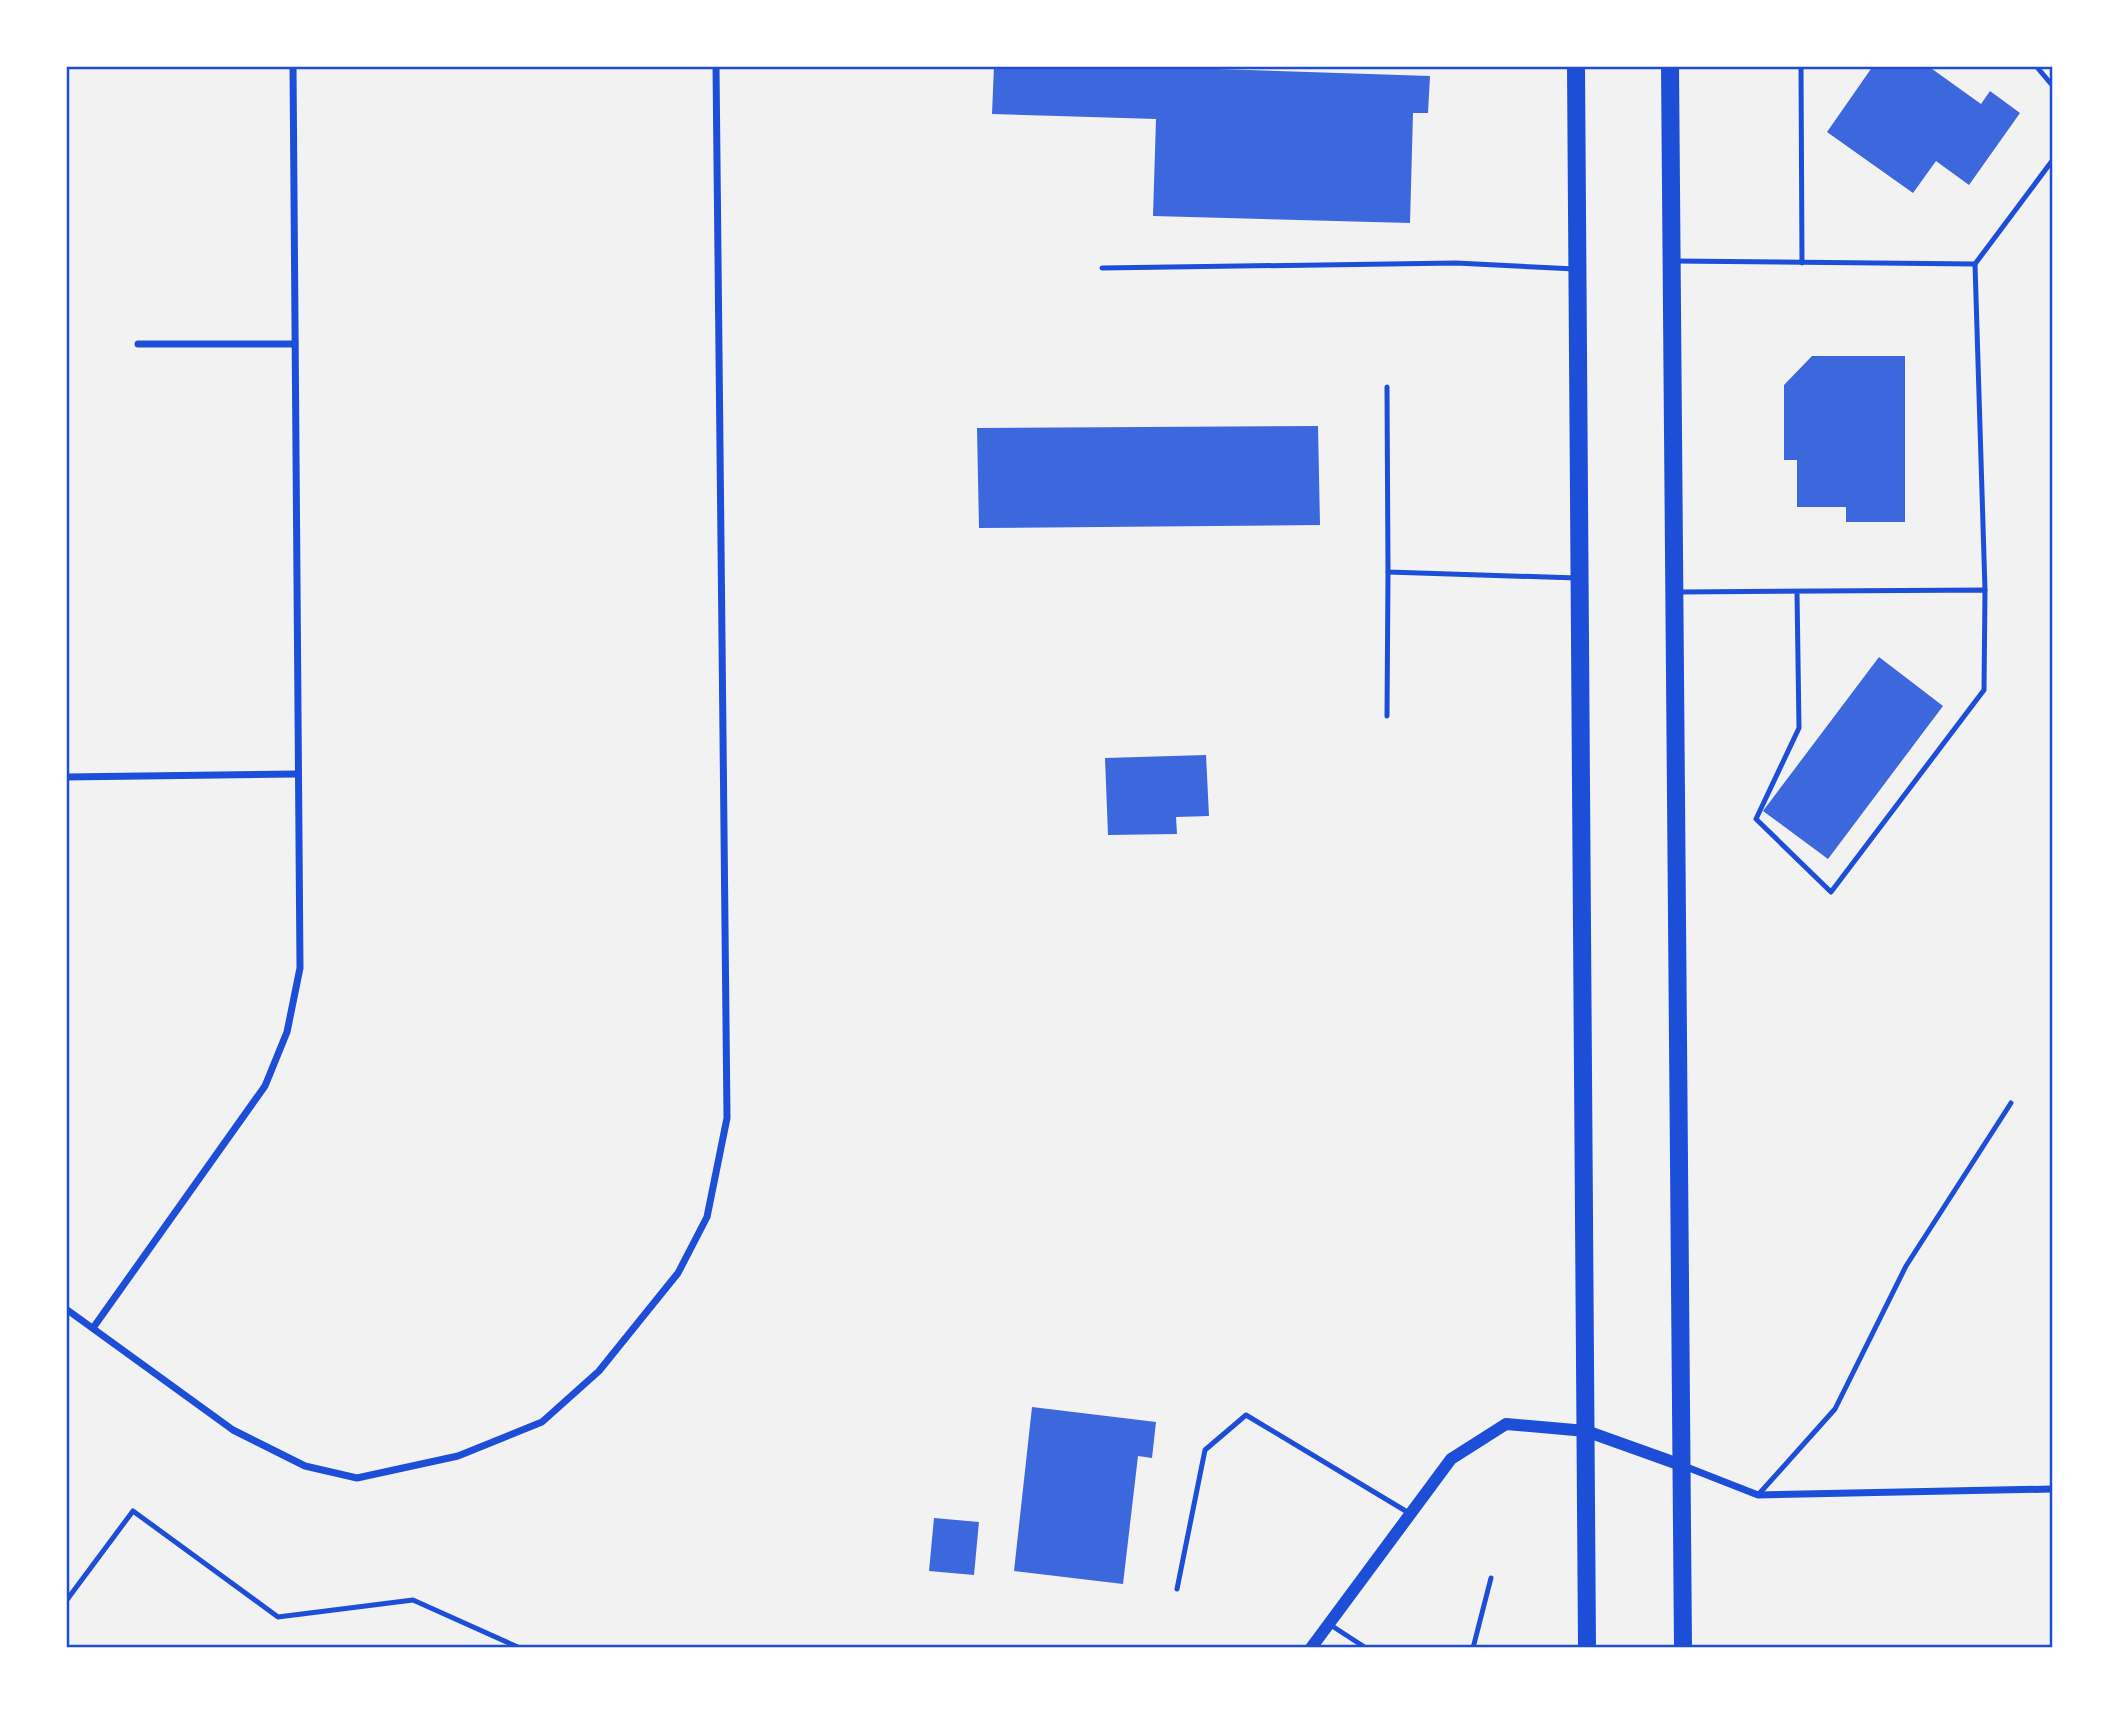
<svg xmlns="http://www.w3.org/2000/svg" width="2119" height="1714" font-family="Overpass,sans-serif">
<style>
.building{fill:#3d67dc}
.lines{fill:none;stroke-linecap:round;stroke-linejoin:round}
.service{stroke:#1d4ed8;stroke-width:5}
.minor{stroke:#1d4ed8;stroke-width:7}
.tertiary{stroke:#1d4ed8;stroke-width:12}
.primary{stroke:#1d4ed8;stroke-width:18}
.neatline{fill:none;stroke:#1d4ed8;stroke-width:2.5}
</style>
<rect width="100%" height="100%" fill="#f2f2f2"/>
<g class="building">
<path d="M994 66H1122L1430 76 1428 113H1413L1410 223 1153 216 1156 119 992 114Z"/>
<path d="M1873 66H1928L1981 104 1990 91 2020 113 1969 185 1936 161 1913 193 1827 132Z"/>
<path d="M1812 356H1905V522H1846V507H1797V460H1784V385Z"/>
<path d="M1318 426 1320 525 979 528 977 428Z"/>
<path d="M1879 657 1943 706 1828 859 1763 811Z"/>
<path d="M1206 755 1209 816 1176 817 1177 834 1108 835 1105 758Z"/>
<path d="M1032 1407 1156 1422 1152 1458 1138 1456 1123 1584 1014 1571Z"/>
<path d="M934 1518 979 1522 974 1575 929 1571Z"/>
</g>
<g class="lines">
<g class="service">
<path d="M1801 66 1802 263"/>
<path d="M2036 66 2052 85"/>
<path d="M1673 261 1975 264 1985 590"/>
<path d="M1975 264 2052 161"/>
<path d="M1102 268 1456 263 1575 269"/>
<path d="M1387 387 1388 572 1577 578"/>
<path d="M1679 592 1985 590 1984 690 1831 892 1756 819 1799 728 1797 592"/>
<path d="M1387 716 1388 572"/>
<path d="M1758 1495 1835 1409 1906 1266 2011 1103"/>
<path d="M1177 1589 1205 1450 1246 1415 1409 1513"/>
<path d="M66 1601 133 1511 278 1617 413 1600 520 1648"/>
<path d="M1329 1624 1366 1648"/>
<path d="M1473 1648 1491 1578"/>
</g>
<g class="minor">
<path d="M138 344H295"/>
<path d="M66 777 296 774"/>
<path d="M66 1309 233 1430 305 1466 357 1478 458 1456 542 1422 599 1371 678 1273 707 1217 727 1118 716 66"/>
<path d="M93 1328 265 1086 287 1032 300 968 293 66"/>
<path d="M1684 1466 1758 1495 2052 1489"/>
</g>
<path class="tertiary" d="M1311 1648 1451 1459 1506 1424 1586 1431 1681 1465"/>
<g class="primary">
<path d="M1576 66 1587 1648"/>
<path d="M1670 66 1683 1648"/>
</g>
</g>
<rect width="2119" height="1714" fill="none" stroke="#ffffff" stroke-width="136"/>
<rect x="68" y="68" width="1983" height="1578" class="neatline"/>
</svg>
